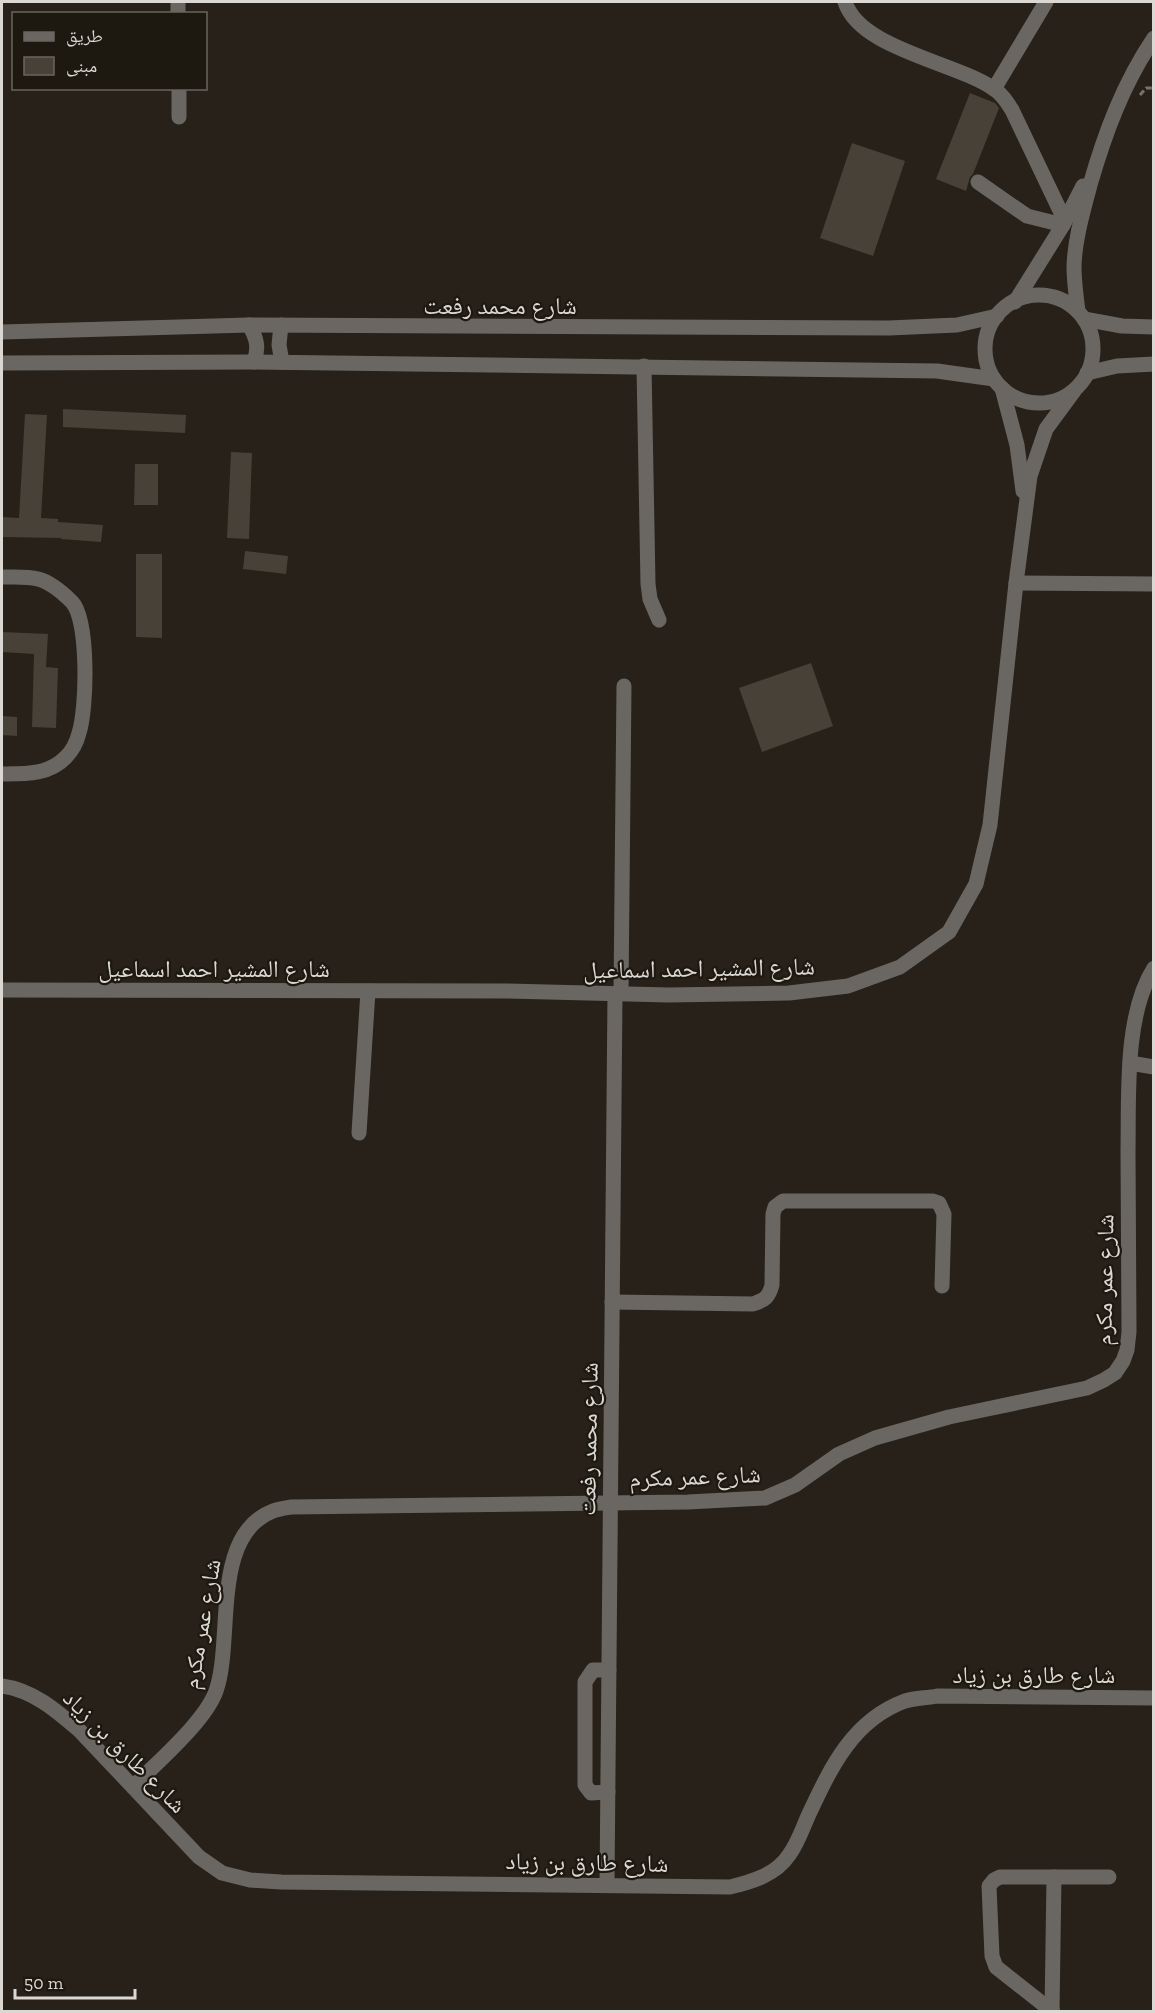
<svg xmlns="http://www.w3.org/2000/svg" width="1155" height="2013" font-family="'Zilla Slab','Noto Naskh Arabic',serif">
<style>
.building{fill:#474138}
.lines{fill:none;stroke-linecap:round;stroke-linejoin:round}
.path{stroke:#77726b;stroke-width:3;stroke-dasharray:6 3;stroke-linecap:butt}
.minor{stroke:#6a6763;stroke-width:15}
.labels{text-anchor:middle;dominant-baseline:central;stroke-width:4.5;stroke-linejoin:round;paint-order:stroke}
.street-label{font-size:24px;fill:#dbd7d2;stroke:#1d1810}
</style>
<rect width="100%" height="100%" fill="#272119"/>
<g class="building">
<path d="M970 93 995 103 999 108 973 174 970 177 966 191 936 179Z"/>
<path d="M852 143 905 161 873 256 820 238Z"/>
<path d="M63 409 186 415 185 433 63 427Z"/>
<path d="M25 414 47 415 41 518 58 519V522L103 525 101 542 61 539V538L2 537V517L19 518Z"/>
<path d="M231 452 252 453 249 539 227 538Z"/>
<path d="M135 464H158V505H134Z"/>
<path d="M245 551 288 556 286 574 243 569Z"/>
<path d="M136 554H162V638L136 637Z"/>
<path d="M2 632 48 634 46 667 58 668 56 728 32 727 34 654 2 652Z"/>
<path d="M811 663 833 726 762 752 739 688Z"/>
<path d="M2 716 17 717V736L2 735Z"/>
</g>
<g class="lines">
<path class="path" d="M1140 95 1146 88H1154"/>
<g class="minor">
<path d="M178 2V14"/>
<path d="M845 2C860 49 955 62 994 89 1002 94 1007 102 1012 110L1065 221"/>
<path d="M179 88V117"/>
<path d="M994 89 1046 2"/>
<path d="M978 182 1027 216 1063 225"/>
<circle cx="1039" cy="349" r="54"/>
<path d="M1015 302 1063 225 1083 186"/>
<path d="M1078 311C1076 296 1074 281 1074 266 1075 238 1083 212 1090 185 1105 133 1123 84 1154 38"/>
<path d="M1084 319 1122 326 1154 327"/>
<path d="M249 325C257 338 259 348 254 362"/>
<path d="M281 325 279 345 282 362"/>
<path d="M2 332 249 325 889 328 957 325 997 316"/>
<path d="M2 363 254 362 937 371 994 379"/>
<path d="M644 366 648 584 650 599 659 620"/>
<path d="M1087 373 1117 366 1154 364"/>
<path d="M1002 388 1017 445 1023 491"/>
<path d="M2 577C13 577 27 576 38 579 50 582 64 594 72 602 89 620 87 709 79 733 77 741 72 751 66 757 49 775 25 774 2 774"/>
<path d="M1016 583 1154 584"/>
<path d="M2 990 506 991 668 995 789 993 848 986 900 967 949 932 976 884 990 825 1016 583 1030 476 1046 429 1074 391"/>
<path d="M621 994 624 686"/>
<path d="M1130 1063 1154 1067"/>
<path d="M359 1133 368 991"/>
<path d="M612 1302 753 1304C765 1300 769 1297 772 1285L773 1214 775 1207 783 1201H933L939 1203 944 1214 942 1286"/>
<path d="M2 1686C33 1690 57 1711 80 1731L199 1857 222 1873 250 1880 281 1882 730 1887C751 1882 776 1875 789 1855 798 1843 803 1827 809 1814 831 1767 853 1720 905 1701 915 1698 927 1698 937 1696L1154 1698"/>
<path d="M133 1787C156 1763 205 1722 216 1691 234 1640 210 1535 273 1511 278 1509 285 1508 291 1507L688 1502 765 1498 795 1485 839 1454 875 1438 949 1417 1087 1388 1104 1380 1115 1373 1123 1361 1127 1350 1129 1332C1129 1272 1128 1212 1128 1152 1129 1097 1124 1015 1154 968"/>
<path d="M608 1792 591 1793 585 1785V1682L593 1670H609"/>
<path d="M607 1884 615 994"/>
<path d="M1052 2011 1054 1877"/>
<path d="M1053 2012 996 1967 992 1956 989 1886 994 1880 1000 1877H1109"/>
</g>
</g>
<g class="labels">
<g class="street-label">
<text x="500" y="305">شارع محمد رفعت</text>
<text x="214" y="968">شارع المشير احمد اسماعيل</text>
<text transform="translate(699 968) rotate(-1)">شارع المشير احمد اسماعيل</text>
<text transform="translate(1104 1280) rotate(-89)">شارع عمر مكرم</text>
<text transform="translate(588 1439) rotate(-89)">شارع محمد رفعت</text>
<text transform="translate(695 1476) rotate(-2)">شارع عمر مكرم</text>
<text transform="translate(201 1624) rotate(-80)">شارع عمر مكرم</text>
<text x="1034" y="1674">شارع طارق بن زياد</text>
<text transform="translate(125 1751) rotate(45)">شارع طارق بن زياد</text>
<text transform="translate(587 1862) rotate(1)">شارع طارق بن زياد</text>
</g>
</g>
<rect width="1155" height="2013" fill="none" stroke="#dbd7d2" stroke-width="6"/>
<rect x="12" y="12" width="195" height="78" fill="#1d1810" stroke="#69645e" stroke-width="1.5"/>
<rect x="24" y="32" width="30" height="9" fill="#6a6763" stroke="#69645e" stroke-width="1.5"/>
<text x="66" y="42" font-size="18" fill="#dbd7d2">طريق</text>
<rect x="24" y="57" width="30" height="18" fill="#474138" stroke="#69645e" stroke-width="1.5"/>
<text x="66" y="72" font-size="18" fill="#dbd7d2">مبنى</text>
<path d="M15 1989v9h120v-9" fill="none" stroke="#dbd7d2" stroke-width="3"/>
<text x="24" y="1989" font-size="18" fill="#dbd7d2" stroke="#1d1810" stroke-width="4.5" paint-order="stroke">50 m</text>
</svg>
